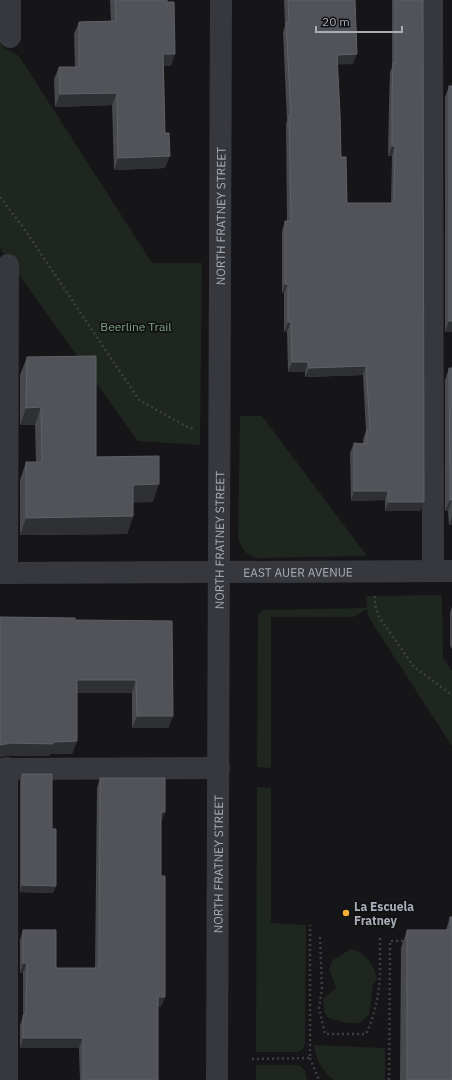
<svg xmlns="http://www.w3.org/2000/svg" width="452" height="1080" font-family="'IBM Plex Sans',sans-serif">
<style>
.green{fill:#1e261f}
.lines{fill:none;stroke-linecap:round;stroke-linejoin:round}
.path{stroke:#3d3f44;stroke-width:2.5;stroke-dasharray:2 3;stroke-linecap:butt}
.minor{stroke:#37383d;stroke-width:22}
.wall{fill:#47494d}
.shaded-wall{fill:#2f3033}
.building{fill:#525359;stroke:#5f6168}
.poi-dot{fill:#f2b134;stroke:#111113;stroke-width:1.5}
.labels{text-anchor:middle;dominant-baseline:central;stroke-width:3.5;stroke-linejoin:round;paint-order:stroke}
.street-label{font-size:12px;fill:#a8adb8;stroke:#111113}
.park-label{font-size:12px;fill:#7fa381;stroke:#111113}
.poi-label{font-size:12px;font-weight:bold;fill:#a8adb8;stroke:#111113;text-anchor:start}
</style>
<rect width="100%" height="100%" fill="#161618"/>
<g class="green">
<path d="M0 42 4 48 19 56 152 263H202L200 445 138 441 0 248Z"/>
<path d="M240 416H262L367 556 256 558C245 554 242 550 238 538Z"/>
<path d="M442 595 443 658 452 671V746L369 618 367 609 353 617H271V768L257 767 258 615 263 610 367 608 366 596Z"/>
<path d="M257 787 271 788V923L306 925 305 1044 302 1050 297 1052H256Z"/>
<path d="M351 949C367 953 373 964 377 979L373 984 369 1015 359 1023H347L328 1018 324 1012 323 999 336 988 329 969 333 960Z"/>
<path d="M314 1045 385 1048V1080H334C322 1071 316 1060 314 1045Z"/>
<path d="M256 1065H299L305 1071 307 1080H256Z"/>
</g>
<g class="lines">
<g class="path">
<path d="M0 197 23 227 139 400 189 428H193"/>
<path d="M375 596V604L379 617 414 667 452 695"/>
<path d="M320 937 322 988 319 1008 325 1034H366C382 999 380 974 380 937"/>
<path d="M310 1058 319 1080"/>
<path d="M252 1059 310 1058V925"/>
<path d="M389 1080 390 941H405"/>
</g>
<g class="minor">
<path d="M432 0 433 571"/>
<path d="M10 37V0"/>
<path id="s1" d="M0 573 452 571"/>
<path d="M7 573 8 265"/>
<path d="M0 769 219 768"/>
<path d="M7 1080V768"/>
<path id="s2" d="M217 1080 221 0"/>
</g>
</g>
<g class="wall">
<path d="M110 0H167L171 66H164L165 168 114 170 112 105 55 107 54 79 59 67H75L74 34 79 22 111 21Z"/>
<path d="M284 0H355L353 64H337L341 157 347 203H391L392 156H388L389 105 390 72 392 67V0H423L420 511H385V500L351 501 350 453 354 443 363 444V439L366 431 363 375 305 377V372H288L287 332H284V293H282V231L285 221H287L286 124 287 120 283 32 285 26Z"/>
<path d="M449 86H452V332H445V97Z"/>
<path d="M27 357 96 457 153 502H133V516L127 534 20 535V480L26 462H36L35 425H20V375Z"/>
<path d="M449 368H452V525H449L448 511H445V380Z"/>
<path d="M452 607V649L450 646V612Z"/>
<path d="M0 617 75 620 173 716 168 728H132V693H77V741L72 754H50L49 756H7L0 757Z"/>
<path d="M22 774 52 829 53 893 20 892V781Z"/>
<path d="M100 778 165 812 161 822V1007H158V1080H80L79 1048H20V1025L23 1016V973H20V940L23 930 56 968H95L97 788Z"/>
<path d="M450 917 452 1080H400L401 948 407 930H446Z"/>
</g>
<g class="shaded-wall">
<path d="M163 54H175L171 66H159Z"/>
<path d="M357 54 353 64 333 65 337 55Z"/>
<path d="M117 93 112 105 55 107 60 94Z"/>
<path d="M392 146H395L392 156H388Z"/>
<path d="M170 156 165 168 114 170 118 158Z"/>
<path d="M285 284H288L284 293H282Z"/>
<path d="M449 321H452V332H445Z"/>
<path d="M288 322H291L287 332H284Z"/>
<path d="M292 362H308L305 372H288Z"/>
<path d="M366 366 363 375 305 377 309 368Z"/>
<path d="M41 407 35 425H20L26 408Z"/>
<path d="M159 484 153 502 126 503 133 485Z"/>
<path d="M354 491H388L385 500 351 501Z"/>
<path d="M450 500H452L448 511H445Z"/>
<path d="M388 502H424L420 511H385Z"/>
<path d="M133 516 127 534 20 535 26 518Z"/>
<path d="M452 516V525H449Z"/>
<path d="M77 680H136L132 693H73Z"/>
<path d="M137 716H173L168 728H132Z"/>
<path d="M77 741 72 754H50L49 756H7L0 757V745L11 743Z"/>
<path d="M161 812H165L161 822Z"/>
<path d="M22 885 56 886 53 893 20 892Z"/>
<path d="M23 963H27L23 973H20Z"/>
<path d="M158 997H165L161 1007H154Z"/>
<path d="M23 1038H83L79 1048H20Z"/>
</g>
<g class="building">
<path d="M115 0H167V2H174L175 54H163L165 133H169L170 156 118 158 117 93 60 94 59 67H79V22L116 21Z"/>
<path d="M288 0H355L357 54 337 55 340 114 341 157H346L347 203H394L395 146H392V95L393 63H395V0H423L424 502H388V491H354V443L366 444 367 430H370L366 366 309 368 308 362H292L291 322H288V284H285V221H291L289 115H291L286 23 289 22Z"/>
<rect x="449" y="86" width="3" height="235"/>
<path d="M96 356V457L159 456V484L133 485V516L26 518V462H42L41 407 26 408 27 357Z"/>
<path d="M449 368H452V500H450Z"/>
<path d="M0 617 75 618V620L172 621 173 716H137L136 680H77V741L53 742V744L11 743 0 745Z"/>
<path d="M22 774H52V829H56V886L22 885Z"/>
<path d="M100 778H165V812H161V876H165V997H158V1080H83V1038H23V1015H26V1012L27 963H23V930H56V968H99Z"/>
<path d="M450 917H452V1080H407V930H450Z"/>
</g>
<circle class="poi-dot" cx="346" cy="913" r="4"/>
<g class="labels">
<g class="street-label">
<text stroke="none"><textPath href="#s2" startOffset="864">NORTH FRATNEY STREET</textPath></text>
<text stroke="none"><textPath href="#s2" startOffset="540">NORTH FRATNEY STREET</textPath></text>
<text stroke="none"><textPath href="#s1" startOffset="298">EAST AUER AVENUE</textPath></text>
<text stroke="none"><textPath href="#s2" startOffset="216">NORTH FRATNEY STREET</textPath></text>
</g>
<g class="park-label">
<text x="136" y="326">Beerline Trail</text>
</g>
<g class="poi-label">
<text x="354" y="906">La Escuela<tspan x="354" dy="14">Fratney</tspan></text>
</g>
</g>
<path d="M316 26v6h86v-6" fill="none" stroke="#a8adb8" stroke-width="2"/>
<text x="322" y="26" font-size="12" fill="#a8adb8" stroke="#111113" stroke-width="3" paint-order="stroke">20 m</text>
</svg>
